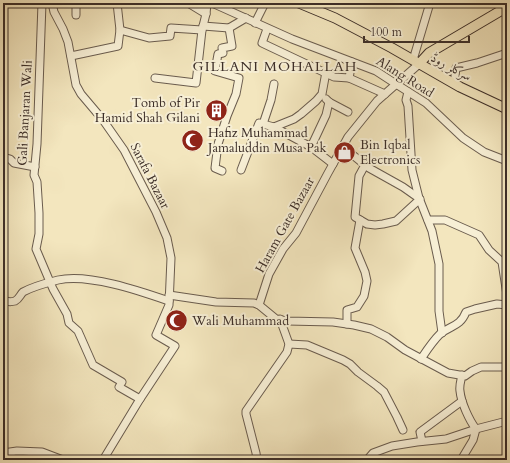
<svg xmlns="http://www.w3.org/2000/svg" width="510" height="463" font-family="Cardo,Amiri,serif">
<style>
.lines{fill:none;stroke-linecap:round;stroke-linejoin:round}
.minor-casing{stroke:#6a5c4e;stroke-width:9}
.major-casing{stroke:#3c2e28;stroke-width:11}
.minor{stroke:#f7efd5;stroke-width:7}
.major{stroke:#f3e6be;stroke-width:9}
.labels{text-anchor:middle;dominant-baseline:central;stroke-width:4;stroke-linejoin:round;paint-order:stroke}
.street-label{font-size:13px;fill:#3c2e28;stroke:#f7efd5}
.poi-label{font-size:13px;fill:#3c2e28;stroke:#f7efd5;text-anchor:start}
.neighbourhood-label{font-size:14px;letter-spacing:1px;fill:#3c2e28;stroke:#f7efd5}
</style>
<rect width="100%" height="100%" fill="#f3e6be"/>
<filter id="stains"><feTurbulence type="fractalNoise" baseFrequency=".005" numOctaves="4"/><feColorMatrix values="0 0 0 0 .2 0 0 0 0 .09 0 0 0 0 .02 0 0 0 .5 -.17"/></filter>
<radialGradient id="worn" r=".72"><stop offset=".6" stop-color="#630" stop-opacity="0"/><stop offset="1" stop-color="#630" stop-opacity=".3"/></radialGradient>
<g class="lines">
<defs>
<g id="minor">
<path d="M42 3 37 144 34 175 37 182 39 213V234L36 249 53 289 67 314 69 323 78 331 93 365 122 382 119 387 140 399"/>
<path d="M52 3 54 12 63 29 68 42 76 85 81 94 103 120 124 150 156 212 167 238 171 258 169 305 156 335 175 346 140 399 103 460"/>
<path d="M76 3V15"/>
<path d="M188 3 206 14"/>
<path d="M212 3 292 39 376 71 396 84 426 103 463 138 484 152 507 161"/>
<path d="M255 23 265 3"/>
<path d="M203 26 229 28 246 18"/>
<path d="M267 29 262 43 334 77 349 78"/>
<path d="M120 30 149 38 170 36 171 28 202 30"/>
<path d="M71 56 118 46 120 30 117 3"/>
<path d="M413 60 430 3"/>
<path d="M352 62 349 78 385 94"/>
<path d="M155 78 196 83 202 30 206 14 207 3"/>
<path d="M454 84 456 68 477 63 507 53"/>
<path d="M408 92 406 100 408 106 412 170 419 198 432 231 439 264V311L442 333"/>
<path d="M326 99 329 102 348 112"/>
<path d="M263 124 271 100 274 84"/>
<path d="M274 127 294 119 301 114 316 101 322 94 326 72"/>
<path d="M311 147 326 115 329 102"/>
<path d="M343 147 365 165 369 168 403 187 420 199 396 221 383 224 375 225 367 224 355 217 359 176 365 165"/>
<path d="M3 157 10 159 14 163 35 167"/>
<path d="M241 170 259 123 274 127 311 147 333 164"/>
<path d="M222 171 215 168 218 144 227 116 236 94 239 78 215 71 218 54 223 53 222 48 232 46 229 28"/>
<path d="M428 220H445L479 235 489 250 502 262 507 295"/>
<path d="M169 295 216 302 254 303 259 305 276 319 287 321 333 322 354 325 371 329 387 337 405 350 448 373 465 376 472 371 481 367H507"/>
<path d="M3 300C7 302 11 302 15 301 19 299 20 295 23 292 34 286 46 283 58 280 88 273 140 291 169 301"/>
<path d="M259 305 269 274 283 249 296 233 328 173 348 137 377 101 419 64"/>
<path d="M347 324V310L357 307 364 296 367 281 365 272 355 248 360 220"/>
<path d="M289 344 307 345 343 360 350 364 358 372 377 386 384 392 397 417 403 430"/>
<path d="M421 359C427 350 432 342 440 334 451 325 460 327 466 312L475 309 497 304 507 305"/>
<path d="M422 441 420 432 462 401"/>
<path d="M3 453 17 451 42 452 63 460"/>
<path d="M257 460 256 453 246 414V411L287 352 289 344 280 319"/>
<path d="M367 460 373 453 392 446 417 442 446 439 476 429 507 421"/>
<path d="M461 460 473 440 476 429C469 420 461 402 460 391 459 386 461 380 462 375"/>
</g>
<g id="major">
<path d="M299 3 335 18 392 48 460 87 507 109"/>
<path d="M419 64 429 53 507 7"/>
</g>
</defs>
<use href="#minor" class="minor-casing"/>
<use href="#major" class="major-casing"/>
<use href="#minor" class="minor"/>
<use href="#major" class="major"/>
</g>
<defs>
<symbol id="building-disc" viewBox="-11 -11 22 22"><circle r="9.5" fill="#8f2418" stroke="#f7efd5"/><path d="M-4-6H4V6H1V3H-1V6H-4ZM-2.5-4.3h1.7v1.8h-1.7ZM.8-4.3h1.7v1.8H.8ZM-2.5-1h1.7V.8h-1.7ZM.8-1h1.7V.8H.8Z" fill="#fff"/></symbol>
<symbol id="mosque-disc" viewBox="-11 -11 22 22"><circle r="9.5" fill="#8f2418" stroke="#f7efd5"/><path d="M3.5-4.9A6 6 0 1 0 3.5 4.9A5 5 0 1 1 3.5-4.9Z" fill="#fff"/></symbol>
<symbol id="shop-disc" viewBox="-11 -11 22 22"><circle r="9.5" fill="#8f2418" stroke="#f7efd5"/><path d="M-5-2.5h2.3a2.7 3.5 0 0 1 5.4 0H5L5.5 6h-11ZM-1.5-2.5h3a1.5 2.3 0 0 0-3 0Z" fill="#fff"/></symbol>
</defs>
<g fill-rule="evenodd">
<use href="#building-disc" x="204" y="98" width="25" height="25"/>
<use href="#mosque-disc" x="180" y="128" width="25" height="25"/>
<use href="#shop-disc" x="332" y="140" width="25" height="25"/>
<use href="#mosque-disc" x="164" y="308" width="25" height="25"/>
</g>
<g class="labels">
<g class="street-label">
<text transform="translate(451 67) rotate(28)">سرکلر روڈ</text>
<text transform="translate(405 77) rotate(32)">Alang Road</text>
<text transform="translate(25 113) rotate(-87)">Gali Banjaran Wali</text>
<text transform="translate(150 176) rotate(63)">Sarafa Bazaar</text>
<text transform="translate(285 225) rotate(-61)">Haram Gate Bazaar</text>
</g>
<g class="poi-label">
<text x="200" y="103" text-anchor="end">Tomb of Pir<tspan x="200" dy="15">Hamid Shah Gilani</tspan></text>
<text x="208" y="133">Hafiz Muhammad<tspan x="208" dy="15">Jamaluddin Musa Pak</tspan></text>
<text x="360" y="145">Bin Iqbal<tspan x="360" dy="15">Electronics</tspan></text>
<text x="192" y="321">Wali Muhammad</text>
</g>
<g class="neighbourhood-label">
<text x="275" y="66">GILLANI MOHALLAH</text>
</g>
</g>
<rect width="510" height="463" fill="none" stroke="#f3e6be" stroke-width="16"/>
<rect x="4" y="4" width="502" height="455" fill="none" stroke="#3c2e28" stroke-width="2"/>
<rect x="8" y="8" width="494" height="447" fill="none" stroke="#3c2e28"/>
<path d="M364 36v6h105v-6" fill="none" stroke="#3c2e28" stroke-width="2"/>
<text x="370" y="36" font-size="12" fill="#3c2e28" stroke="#f7efd5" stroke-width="3" paint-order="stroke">100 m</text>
<rect width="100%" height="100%" filter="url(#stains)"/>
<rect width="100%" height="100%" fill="url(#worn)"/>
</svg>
